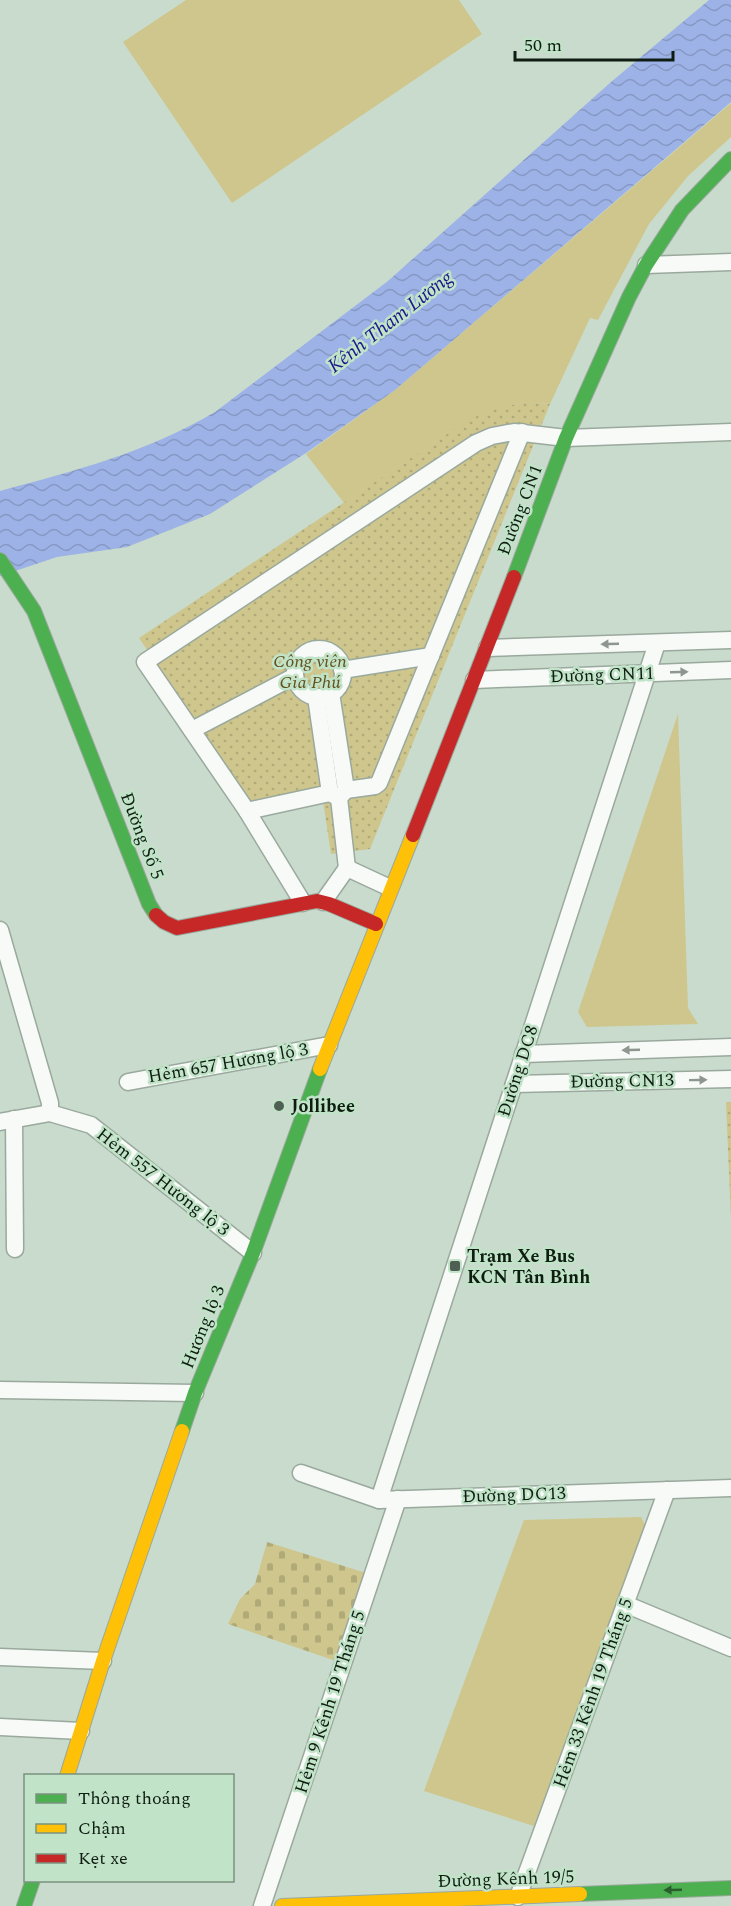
<svg xmlns="http://www.w3.org/2000/svg" width="731" height="1906" font-family="Spectral,serif">
<style>
.green{fill:#cec68c}
.cemetery{fill:url(#cemetery-stones)}
.park{fill:url(#park-dots)}
.water{fill:url(#water-waves)}
.lines{fill:none;stroke-linecap:round;stroke-linejoin:round}
.street-casing{stroke:#9aa99d;stroke-width:19}
.fast-casing{stroke:#9aa99d;stroke-width:16}
.slow-casing{stroke:#9aa99d;stroke-width:16}
.jam-casing{stroke:#9aa99d;stroke-width:16}
.street{stroke:#f7faf7;stroke-width:16}
.fast{stroke:#4caf50;stroke-width:14}
.slow{stroke:#ffc107;stroke-width:14}
.jam{stroke:#c62828;stroke-width:14}
.oneway{fill:#8f9690}
.oneway2{fill:#2a5e2e}
.poi-dot{fill:#505f53;stroke:#c1e3c8;stroke-width:2}
.labels{text-anchor:middle;dominant-baseline:central;stroke-width:5;stroke-linejoin:round;paint-order:stroke}
.street-label{font-size:18px;fill:#0f1c12;stroke:#c1e3c8}
.park-label{font-size:18px;font-style:italic;fill:#62511e;stroke:#c1e3c8}
.poi-label{font-size:18px;font-weight:bold;fill:#0f1c12;stroke:#c1e3c8;text-anchor:start}
.water-label{font-size:20px;font-style:italic;fill:#1b188c;stroke:#c1e3c8}
</style>
<defs>
<pattern id="cemetery-stones" width="16" height="16" patternUnits="userSpaceOnUse" patternTransform="scale(1.5)"><rect width="16" height="16" fill="#cec68c"/><path d="M2 7V4a2 2 0 0 1 4 0v3zM10 15v-3a2 2 0 0 1 4 0v3z" fill="#b0aa78"/></pattern>
<pattern id="park-dots" width="8" height="8" patternUnits="userSpaceOnUse" patternTransform="scale(1.5)"><rect width="8" height="8" fill="#cec68c"/><path d="M2 2h.1M6 6h.1" fill="none" stroke="#b0aa78" stroke-width="1.8" stroke-linecap="round"/></pattern>
<pattern id="water-waves" width="16" height="10" patternUnits="userSpaceOnUse" patternTransform="scale(1.5)"><rect width="16" height="10" fill="#9db2e6"/><path d="M0 5q4-4 8 0t8 0" fill="none" stroke="#8698c4"/></pattern>
</defs>
<rect width="100%" height="100%" fill="#c9dbcc"/>
<g class="green">
<path d="M186 0H459L482 34 232 203 123 42Z"/>
<path d="M731 103V137L688 176 649 224 598 320 590 318 550 404C500 396 461 426 421 452 395 469 369 486 344 503L306 454 395 390Z"/>
<path d="M678 714 688 1008 698 1024 587 1027 578 1012Z"/>
<path d="M641 1517 646 1527 534 1826 424 1791 524 1520Z"/>
</g>
<path class="cemetery" d="M267 1542 366 1573 336 1661 228 1624 240 1599 255 1584Z"/>
<g class="park">
<path d="M526 402 550 404 370 849 331 854 323 801 253 804 139 638 470 419 497 408Z"/>
<path d="M726 1102H731V1221Z"/>
</g>
<path class="water" d="M709 0H731V102L395 390 306 453 210 514 127 547 57 557 0 576V491C77 470 145 453 215 412L388 281 611 82Z"/>
<g class="lines">
<defs>
<g id="street">
<path d="M646 265 731 262"/>
<path d="M487 648 731 640"/>
<circle cx="319" cy="673" r="24"/>
<path d="M342 670 431 656"/>
<path d="M474 680 731 670"/>
<path d="M331 693 346 790 339 798 347 868"/>
<path d="M316 697 330 793 339 798"/>
<path d="M192 730 295 676"/>
<path d="M346 790 375 786 379 783 522 432"/>
<path d="M247 811 330 793"/>
<path d="M323 902 347 868 390 888"/>
<path d="M303 903 247 811 145 662 476 443 492 436 514 432 566 438 731 432"/>
<path d="M0 930 50 1103V1113"/>
<path d="M523 1054 731 1047"/>
<path d="M128 1082 329 1045"/>
<path d="M514 1084 731 1079"/>
<path d="M14 1119 15 1249"/>
<path d="M0 1122 50 1113 91 1125 253 1253"/>
<path d="M0 1390 195 1393"/>
<path d="M301 1473 379 1500 731 1488"/>
<path d="M379 1500 657 643"/>
<path d="M625 1604 731 1648"/>
<path d="M0 1657 103 1661"/>
<path d="M0 1727 81 1731"/>
<path d="M518 1897 667 1490"/>
<path d="M262 1906 398 1499"/>
</g>
<g id="fast">
<path d="M0 560 34 611 149 904 156 915"/>
<path d="M514 577 566 438 629 297 646 265 682 210 731 159"/>
<path d="M182 1431 195 1393 253 1253 320 1069"/>
<path d="M580 1894 731 1888"/>
<path d="M24 1906 33 1880"/>
</g>
<g id="slow">
<path d="M320 1069 413 835"/>
<path d="M67 1776 103 1661 182 1431"/>
<path d="M282 1906 580 1894"/>
</g>
<g id="jam">
<path d="M413 835 514 577"/>
<path d="M156 915 164 922 177 928 317 901 329 904 376 924"/>
</g>
</defs>
<use href="#street" class="street-casing"/>
<use href="#fast" class="fast-casing"/>
<use href="#slow" class="slow-casing"/>
<use href="#jam" class="jam-casing"/>
<use href="#street" class="street"/>
<use href="#fast" class="fast"/>
<use href="#slow" class="slow"/>
<use href="#jam" class="jam"/>
</g>
<defs><path id="oneway-solid" d="M-6-.8H1V-3.2L6.5 0L1 3.2V.8H-6Z" transform="scale(1.5)"/></defs>
<g class="oneway">
<use href="#oneway-solid" transform="translate(610 644) rotate(178)"/>
<use href="#oneway-solid" transform="translate(679 672) rotate(-2)"/>
<use href="#oneway-solid" transform="translate(631 1050) rotate(178)"/>
<use href="#oneway-solid" transform="translate(698 1080) rotate(-1)"/>
</g>
<use class="oneway2" href="#oneway-solid" transform="translate(673 1890) rotate(178)"/>
<g class="poi-dot">
<circle cx="279" cy="1106" r="6"/>
<rect x="449" y="1260" width="12" height="12" rx="3"/>
</g>
<g class="labels">
<g class="street-label">
<text transform="translate(520 510) rotate(-69)">Đường CN1</text>
<text transform="translate(602 675) rotate(-2)">Đường CN11</text>
<text transform="translate(142 836) rotate(69)">Đường Số 5</text>
<text transform="translate(228 1063) rotate(-10)">Hẻm 657 Hương lộ 3</text>
<text transform="translate(518 1071) rotate(-72)">Đường DC8</text>
<text transform="translate(622 1081) rotate(-1)">Đường CN13</text>
<text transform="translate(163 1182) rotate(38)">Hẻm 557 Hương lộ 3</text>
<text transform="translate(203 1327) rotate(-68)">Hương lộ 3</text>
<text transform="translate(514 1495) rotate(-2)">Đường DC13</text>
<text transform="translate(593 1693) rotate(-70)">Hẻm 33 Kênh 19 Tháng 5</text>
<text transform="translate(330 1702) rotate(-72)">Hẻm 9 Kênh 19 Tháng 5</text>
<text transform="translate(506 1879) rotate(-2)">Đường Kênh 19/5</text>
</g>
<g class="park-label">
<text x="310" y="661">Công viên<tspan x="310" dy="21">Gia Phú</tspan></text>
</g>
<g class="poi-label">
<text x="291" y="1106">Jollibee</text>
<text x="467" y="1256">Trạm Xe Bus<tspan x="467" dy="21">KCN Tân Bình</tspan></text>
</g>
<g class="water-label">
<text transform="translate(390 322) rotate(-38)">Kênh Tham Lương</text>
</g>
</g>
<rect x="24" y="1774" width="210" height="108" fill="#c1e3c8" stroke="#7a937f" stroke-width="1.5"/>
<rect x="36" y="1794" width="30" height="9" fill="#4caf50" stroke="#7a937f" stroke-width="1.5"/>
<text x="78" y="1804" font-size="18" fill="#0f1c12">Thông thoáng</text>
<rect x="36" y="1824" width="30" height="9" fill="#ffc107" stroke="#7a937f" stroke-width="1.5"/>
<text x="78" y="1834" font-size="18" fill="#0f1c12">Chậm</text>
<rect x="36" y="1854" width="30" height="9" fill="#c62828" stroke="#7a937f" stroke-width="1.5"/>
<text x="78" y="1864" font-size="18" fill="#0f1c12">Kẹt xe</text>
<path d="M515 51v9h158v-9" fill="none" stroke="#0f1c12" stroke-width="3"/>
<text x="524" y="51" font-size="18" fill="#0f1c12" stroke="#c1e3c8" stroke-width="4.5" paint-order="stroke">50 m</text>
</svg>
